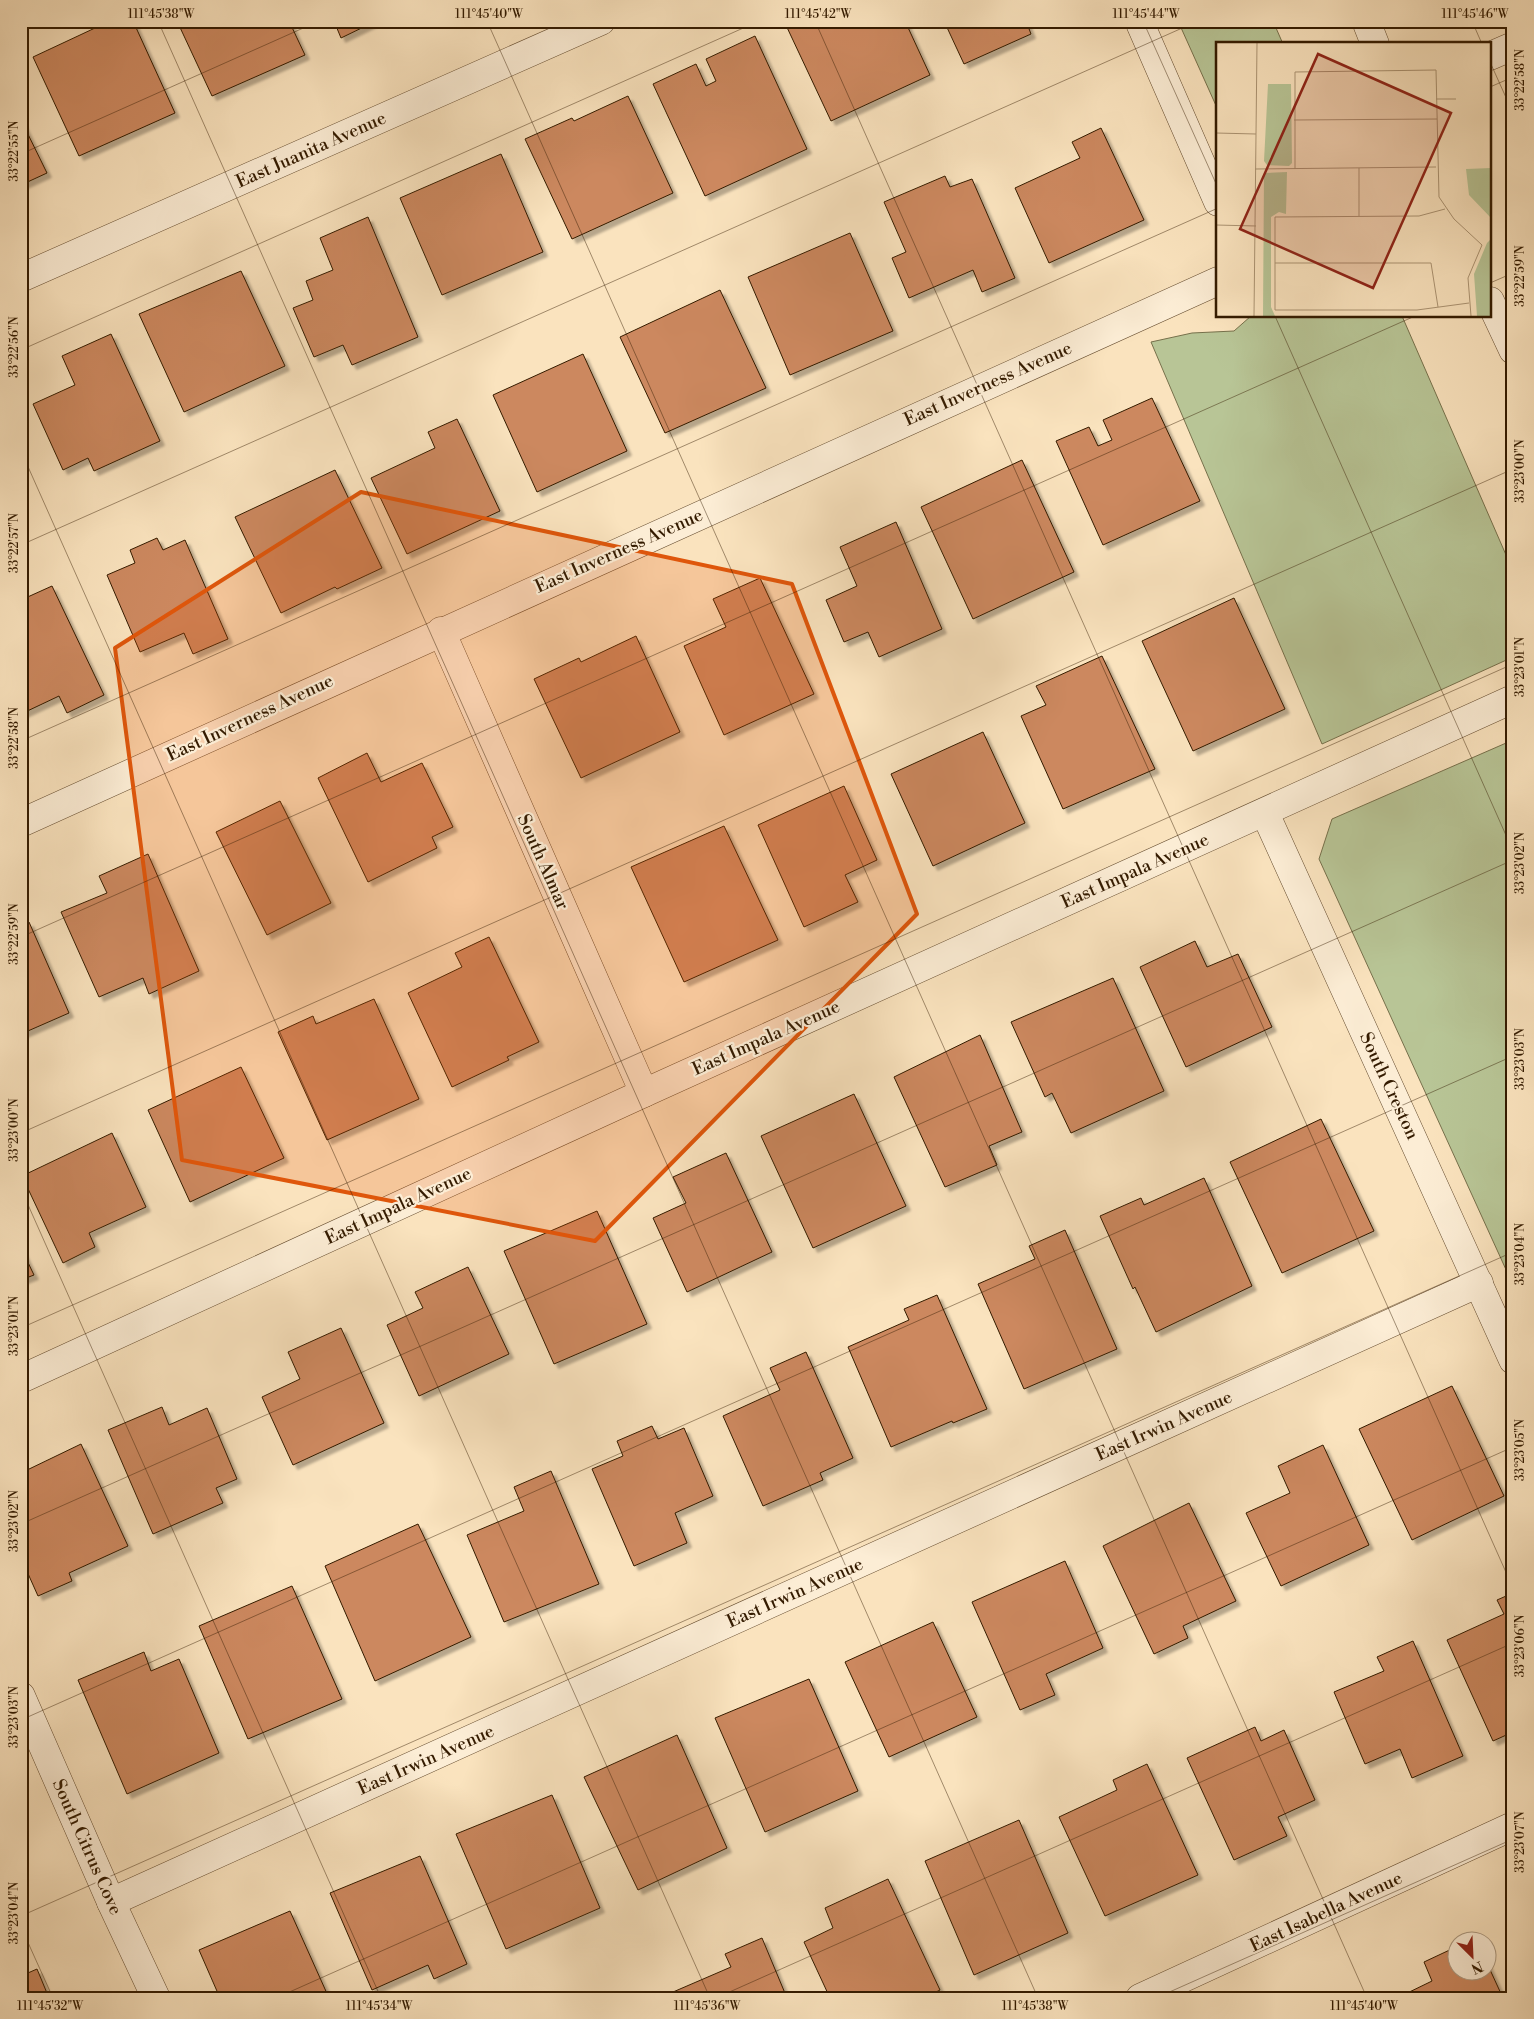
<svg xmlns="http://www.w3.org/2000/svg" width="1534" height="2019" font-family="'Libre Bodoni',serif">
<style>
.green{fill:#b8c596;stroke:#76704b}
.building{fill:#cc885f;stroke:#341b00;filter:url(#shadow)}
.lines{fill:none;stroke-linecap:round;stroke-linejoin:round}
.minor-casing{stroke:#664d30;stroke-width:29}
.tertiary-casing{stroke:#664d30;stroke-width:29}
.minor{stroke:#fcedd5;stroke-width:28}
.tertiary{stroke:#fcedd5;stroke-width:28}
.marked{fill:#df560b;fill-opacity:0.2;stroke:#df560b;stroke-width:4;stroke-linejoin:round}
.ticks{fill:none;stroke:#341b00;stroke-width:1;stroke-opacity:0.45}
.labels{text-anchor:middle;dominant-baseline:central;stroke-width:4.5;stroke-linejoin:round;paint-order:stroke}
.street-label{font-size:18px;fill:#341b00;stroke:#fcedd5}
.inset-road{fill:none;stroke:#ab9372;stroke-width:1}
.view{fill:#8f2418;fill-opacity:0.15;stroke:#8f2418;stroke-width:2.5}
.inset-edge{fill:none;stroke:#341b00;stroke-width:2.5}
.neatline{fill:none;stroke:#341b00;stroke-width:2}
.ticks-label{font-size:12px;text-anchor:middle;fill:#341b00}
</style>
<defs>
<filter id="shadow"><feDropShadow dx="4.5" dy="4.5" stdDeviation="1" flood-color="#0004"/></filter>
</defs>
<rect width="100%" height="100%" fill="#fae3be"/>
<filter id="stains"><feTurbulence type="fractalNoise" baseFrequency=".004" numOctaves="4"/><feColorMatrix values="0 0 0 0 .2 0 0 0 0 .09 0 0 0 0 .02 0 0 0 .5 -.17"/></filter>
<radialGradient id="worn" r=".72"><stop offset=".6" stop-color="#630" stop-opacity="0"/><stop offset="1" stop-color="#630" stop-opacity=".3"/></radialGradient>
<g class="green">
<path d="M1178 21H1273L1283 44H1218V110Z"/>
<path d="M1251 316H1402L1513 571V657L1322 744 1151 342 1192 333 1234 331Z"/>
<path d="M1513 740V1285L1319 859 1332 819Z"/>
</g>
<g class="building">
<path d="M91 21H133L175 113 79 156 33 57 95 28Z"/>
<path d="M177 21H289L305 55 212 96Z"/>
<path d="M334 21H376L341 38Z"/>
<path d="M784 21H905L930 75 831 121Z"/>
<path d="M944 21H1026L1031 34 964 64Z"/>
<path d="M755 36 807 149 705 196 653 84 696 64 706 86 716 81 706 59Z"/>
<path d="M628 96 673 193 572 239 525 139 572 118 574 121Z"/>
<path d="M21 120 47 173 21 185Z"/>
<path d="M1101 128 1144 220 1049 263 1015 188 1080 158 1072 142Z"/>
<path d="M501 154 543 252 442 295 400 198Z"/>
<path d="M945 176 950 187 972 179 1015 278 982 292 973 270 909 298 892 258 906 252 884 202Z"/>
<path d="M368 217 418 337 352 365 343 345 314 357 293 308 313 300 306 281 333 270 320 238Z"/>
<path d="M850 233 893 331 790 375 748 277Z"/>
<path d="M241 271 285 366 184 412 139 314Z"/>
<path d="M720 290 766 388 665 433 620 337Z"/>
<path d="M111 334 160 441 94 471 88 458 63 470 33 404 75 385 62 356Z"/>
<path d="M583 354 627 451 537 492 493 395Z"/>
<path d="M1152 398 1200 501 1103 545 1056 441 1089 427 1098 446 1112 440 1103 420Z"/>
<path d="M457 419 500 511 407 554 371 478 435 448 428 432Z"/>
<path d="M1022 460 1074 572 973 619 921 507Z"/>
<path d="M335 470 382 568 337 589 335 587 281 613 235 517Z"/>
<path d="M896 522 942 629 879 657 868 632 844 642 826 600 857 586 840 547Z"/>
<path d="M157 538 163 550 185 540 228 639 193 654 184 633 140 652 107 575 135 563 130 550Z"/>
<path d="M760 578 814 694 724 735 684 646 726 627 713 599Z"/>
<path d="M52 586 104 695 67 713 59 696 21 714V600Z"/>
<path d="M1234 598 1285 709 1193 751 1142 641Z"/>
<path d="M636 636 680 732 581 778 534 679 579 658 581 662Z"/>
<path d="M1102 656 1155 769 1063 809 1021 716 1046 705 1036 686Z"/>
<path d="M983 732 1025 823 933 866 891 774Z"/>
<path d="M367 753 381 782 422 763 453 827 432 837 437 848 368 882 318 778Z"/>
<path d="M844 786 877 860 845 875 858 902 804 927 758 825Z"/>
<path d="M280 801 331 903 267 935 216 832Z"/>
<path d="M724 826 778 940 684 982 631 867Z"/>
<path d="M148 854 199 971 149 994 143 978 99 997 61 912 107 893 99 876Z"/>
<path d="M29 922 69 1013 21 1034V925Z"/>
<path d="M489 937 539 1042 507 1057 509 1060 452 1087 408 993 462 967 455 953Z"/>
<path d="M1195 941 1207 967 1238 954 1272 1027 1186 1067 1140 967Z"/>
<path d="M1113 978 1164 1091 1071 1133 1052 1093 1045 1097 1011 1022Z"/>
<path d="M374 999 419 1099 327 1140 278 1032 313 1016 316 1024Z"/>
<path d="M980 1035 1022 1132 989 1146 997 1165 945 1187 894 1077Z"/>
<path d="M241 1067 284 1158 190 1202 148 1110Z"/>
<path d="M854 1094 906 1206 813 1248 761 1136Z"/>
<path d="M1321 1119 1374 1231 1282 1273 1230 1162Z"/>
<path d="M112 1133 146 1207 89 1233 95 1247 63 1263 22 1176Z"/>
<path d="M726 1153 772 1252 687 1292 653 1218 686 1203 673 1177Z"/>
<path d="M1204 1178 1252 1286 1156 1332 1135 1287 1133 1289 1100 1216 1141 1198 1144 1205Z"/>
<path d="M597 1211 647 1324 554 1364 504 1251Z"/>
<path d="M1065 1230 1117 1349 1024 1389 978 1284 1035 1259 1029 1246Z"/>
<path d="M21 1248 34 1275 21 1280Z"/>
<path d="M468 1267 509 1354 419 1396 387 1325 423 1308 415 1292Z"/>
<path d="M937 1295 987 1409 953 1423 952 1421 891 1447 848 1347 909 1320 904 1309Z"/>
<path d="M341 1328 384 1423 293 1465 262 1397 300 1379 288 1352Z"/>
<path d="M806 1352 853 1458 820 1473 823 1480 763 1506 723 1416 780 1390 770 1368Z"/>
<path d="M1452 1386 1504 1496 1412 1540 1359 1429Z"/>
<path d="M162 1407 169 1425 207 1408 237 1479 216 1488 223 1503 153 1534 108 1430Z"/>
<path d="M652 1426 658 1439 684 1428 713 1496 675 1513 687 1543 634 1566 592 1469 623 1456 617 1441Z"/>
<path d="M81 1444 128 1546 69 1573 72 1581 38 1596 21 1558V1470L25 1471Z"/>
<path d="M1323 1445 1369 1545 1281 1586 1246 1513 1290 1493 1278 1466Z"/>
<path d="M551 1471 599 1584 504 1622 467 1535 524 1511 514 1487Z"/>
<path d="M1189 1503 1236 1601 1183 1626 1188 1638 1154 1654 1103 1546Z"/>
<path d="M418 1524 471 1637 375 1681 325 1566Z"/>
<path d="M1065 1561 1103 1648 1046 1674 1055 1695 1020 1710 972 1602Z"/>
<path d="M292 1586 342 1699 248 1739 199 1626Z"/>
<path d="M1513 1593V1732L1493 1741 1447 1640 1504 1614 1497 1600Z"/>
<path d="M933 1622 977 1717 889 1757 845 1662Z"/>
<path d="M1413 1641 1463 1756 1412 1778 1400 1749 1365 1764 1334 1692 1384 1671 1377 1657Z"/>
<path d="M144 1652 151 1671 179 1659 219 1753 127 1794 78 1680Z"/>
<path d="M809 1679 858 1791 765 1832 715 1718Z"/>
<path d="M1255 1727 1261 1741 1284 1730 1315 1800 1278 1817 1287 1836 1234 1860 1187 1758Z"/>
<path d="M677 1735 727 1848 638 1890 584 1777Z"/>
<path d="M1147 1764 1198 1875 1105 1916 1059 1817 1117 1790 1113 1780Z"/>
<path d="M552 1795 600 1908 506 1949 456 1834Z"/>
<path d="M1019 1820 1068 1933 974 1975 925 1861Z"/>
<path d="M420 1856 467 1964 434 1979 428 1965 372 1990 330 1893Z"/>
<path d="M888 1879 940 1990 924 1998H830L804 1942 833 1928 825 1908Z"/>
<path d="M290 1911 329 1998H220L199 1950Z"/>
<path d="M762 1938 787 1998H675L673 1992 731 1967 725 1954Z"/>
<path d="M1456 1947V1972H1486V1961L1503 1998H1397L1432 1981 1424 1962Z"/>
<path d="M37 1969 49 1998H21V1976Z"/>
</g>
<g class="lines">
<defs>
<g id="minor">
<path d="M1139 21 1218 202"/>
<path d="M1490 56 1513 46"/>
<path d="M21 278 601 21"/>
<path d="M441 631 644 1093"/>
<path d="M1265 813 1513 1360"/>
<path d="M21 823 1218 281"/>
<path d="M21 1379 644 1093 1513 699"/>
<path d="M21 1696 111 1902 156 1998"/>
<path d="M111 1902 1479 1283"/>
<path d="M1140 1998 1513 1826"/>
</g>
<g id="tertiary">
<path d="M1366 21 1375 44"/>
<path d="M1490 301 1513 350"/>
</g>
</defs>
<use href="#minor" class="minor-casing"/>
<use href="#tertiary" class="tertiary-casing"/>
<use href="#minor" class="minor"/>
<use href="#tertiary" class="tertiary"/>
</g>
<path class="marked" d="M361 492 792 584 917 914 595 1241 182 1160 115 648Z"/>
<path class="ticks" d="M158 21 1038 1998M487 21 1367 1998M815 21 1513 1588M1143 21 1218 188M1472 21 1482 44M1490 62 1513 113M1490 87 1513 77M21 154 319 21M1490 283 1513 273M1275 316 1513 851M21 350 759 21M21 451 710 1998M21 545 1198 21M21 741 1218 208M21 937 1415 316M21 1133 1513 469M21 1189 381 1998M21 1328 1513 664M21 1524 1513 860M21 1720 1513 1056M21 1916 1513 1252M21 1927 53 1998M276 1998 1513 1447M716 1998 1513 1643M1156 1998 1513 1839"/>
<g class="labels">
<g class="street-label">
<text transform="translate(311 150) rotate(-24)">East Juanita Avenue</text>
<text transform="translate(988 384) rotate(-24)">East Inverness Avenue</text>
<text transform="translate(619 551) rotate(-24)">East Inverness Avenue</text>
<text transform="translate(250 718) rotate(-25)">East Inverness Avenue</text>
<text transform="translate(543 862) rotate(66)">South Almar</text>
<text transform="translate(1135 871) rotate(-24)">East Impala Avenue</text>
<text transform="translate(766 1038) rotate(-24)">East Impala Avenue</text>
<text transform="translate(1389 1086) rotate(65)">South Creston</text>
<text transform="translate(398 1206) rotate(-25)">East Impala Avenue</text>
<text transform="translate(1164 1426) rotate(-24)">East Irwin Avenue</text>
<text transform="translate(795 1593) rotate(-24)">East Irwin Avenue</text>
<text transform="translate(426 1760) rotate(-24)">East Irwin Avenue</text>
<text transform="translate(87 1847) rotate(66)">South Citrus Cove</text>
<text transform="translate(1326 1912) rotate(-25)">East Isabella Avenue</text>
</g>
</g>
<g transform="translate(1216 42)">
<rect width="275" height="275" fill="#fae3be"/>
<path d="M52 42H75L76 121 73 124 51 123 48 119ZM275 126V176L253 153 250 127ZM71 130 70 172 63 170 55 175V265L59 274H47L48 131ZM275 197V274H261L258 232 271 201Z" fill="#b8c596"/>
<path class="inset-road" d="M220 57H240M78 78 221 77M0 91 40 92M39 127 220 125M79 127V30L220 28 223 155 238 177 266 203 252 236 255 274M229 167 203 174 59 175V268H201L253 261M143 174V126M0 183 40 184M59 221H215L222 265M38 274 41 1"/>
<path class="view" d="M102 12 235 71 157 246 24 187Z"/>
<rect width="275" height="275" class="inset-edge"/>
</g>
<rect width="1534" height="2019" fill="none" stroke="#fae3be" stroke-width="55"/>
<g transform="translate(1472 1956) rotate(156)"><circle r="24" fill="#fcedd5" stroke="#ac9980"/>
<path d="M0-4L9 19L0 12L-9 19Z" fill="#8f2418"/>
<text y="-8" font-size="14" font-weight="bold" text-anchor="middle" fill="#341b00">N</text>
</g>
<rect x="28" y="28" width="1478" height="1964" class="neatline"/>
<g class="ticks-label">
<text x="161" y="18">111°45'38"W</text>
<text x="489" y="18">111°45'40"W</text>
<text x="818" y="18">111°45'42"W</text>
<text x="1146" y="18">111°45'44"W</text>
<text x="1475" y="18">111°45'46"W</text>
<text transform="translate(1520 80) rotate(-90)" y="4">33°22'58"N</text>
<text transform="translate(14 151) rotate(-90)" y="4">33°22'55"N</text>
<text transform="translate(1520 276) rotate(-90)" y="4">33°22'59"N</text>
<text transform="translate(14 347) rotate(-90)" y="4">33°22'56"N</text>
<text transform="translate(1520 471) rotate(-90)" y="4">33°23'00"N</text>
<text transform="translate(14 543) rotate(-90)" y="4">33°22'57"N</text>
<text transform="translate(1520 667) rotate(-90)" y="4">33°23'01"N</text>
<text transform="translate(14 738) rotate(-90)" y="4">33°22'58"N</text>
<text transform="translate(1520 863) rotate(-90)" y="4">33°23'02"N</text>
<text transform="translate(14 934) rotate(-90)" y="4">33°22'59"N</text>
<text transform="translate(1520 1059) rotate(-90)" y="4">33°23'03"N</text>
<text transform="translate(14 1130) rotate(-90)" y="4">33°23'00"N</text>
<text transform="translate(1520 1254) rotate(-90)" y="4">33°23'04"N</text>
<text transform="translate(14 1326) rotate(-90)" y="4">33°23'01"N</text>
<text transform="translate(1520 1450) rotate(-90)" y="4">33°23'05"N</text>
<text transform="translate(14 1521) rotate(-90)" y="4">33°23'02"N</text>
<text transform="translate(1520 1646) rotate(-90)" y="4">33°23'06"N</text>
<text transform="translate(14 1717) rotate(-90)" y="4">33°23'03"N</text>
<text transform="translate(1520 1842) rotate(-90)" y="4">33°23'07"N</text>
<text transform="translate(14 1913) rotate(-90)" y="4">33°23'04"N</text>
<text x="50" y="2010">111°45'32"W</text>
<text x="379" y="2010">111°45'34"W</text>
<text x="707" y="2010">111°45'36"W</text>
<text x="1035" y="2010">111°45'38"W</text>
<text x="1364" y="2010">111°45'40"W</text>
</g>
<rect width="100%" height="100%" filter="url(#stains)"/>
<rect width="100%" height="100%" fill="url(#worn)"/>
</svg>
